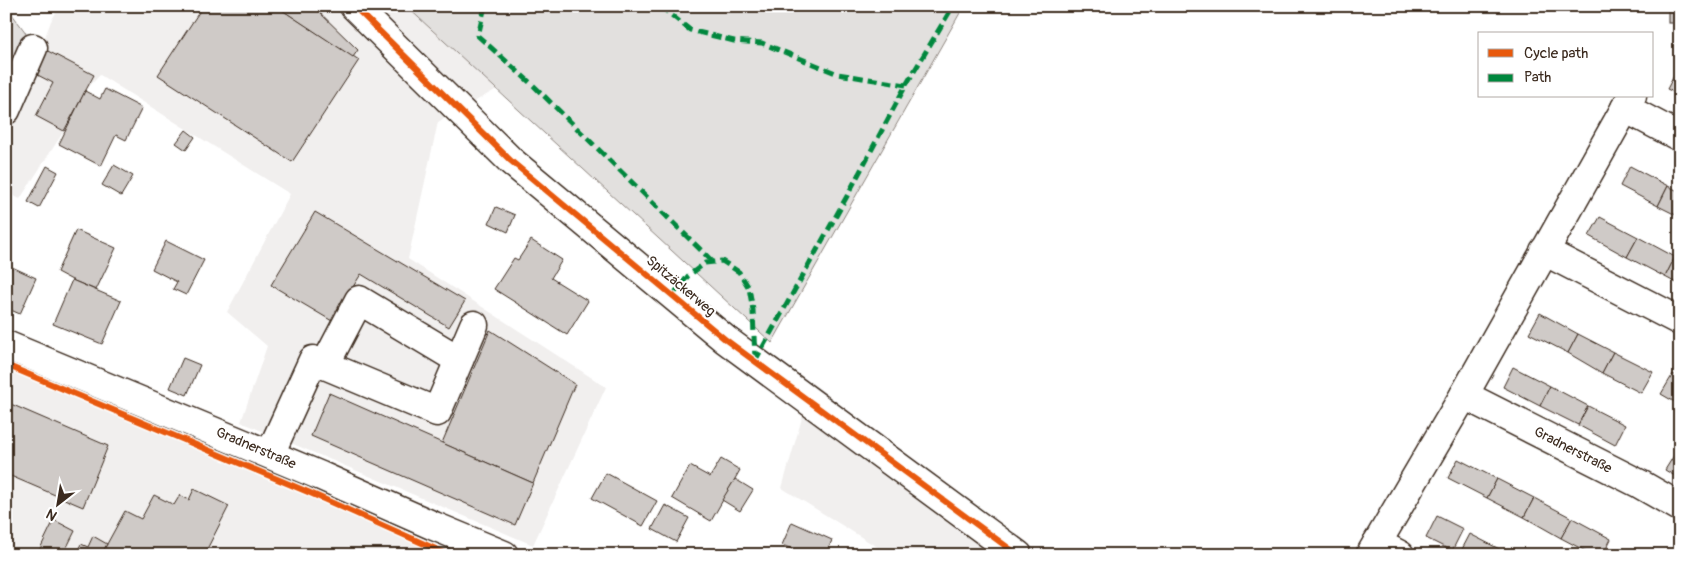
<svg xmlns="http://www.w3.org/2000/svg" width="1686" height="561" font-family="Pangolin,sans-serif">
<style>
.built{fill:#f1efee}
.green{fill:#e2e0de;stroke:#8e857e}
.building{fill:#cfcac7;stroke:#3b2a1e}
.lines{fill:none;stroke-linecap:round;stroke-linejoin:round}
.minor-casing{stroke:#3b2a1e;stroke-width:31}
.major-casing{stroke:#3b2a1e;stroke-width:31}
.minor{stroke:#fff;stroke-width:28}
.major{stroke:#fff;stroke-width:28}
.quiet{stroke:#00873e;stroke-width:5;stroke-dasharray:10 5;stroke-linecap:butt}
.cycleway-casing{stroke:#fff;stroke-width:9}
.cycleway{stroke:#e8590c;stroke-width:6}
.labels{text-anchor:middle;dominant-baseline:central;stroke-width:4;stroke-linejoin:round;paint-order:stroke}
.street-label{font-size:14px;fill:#3b2a1e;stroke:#fff}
</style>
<rect width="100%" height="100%" fill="#fff"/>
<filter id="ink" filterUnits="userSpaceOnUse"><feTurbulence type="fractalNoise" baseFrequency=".02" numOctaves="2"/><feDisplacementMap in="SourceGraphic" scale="10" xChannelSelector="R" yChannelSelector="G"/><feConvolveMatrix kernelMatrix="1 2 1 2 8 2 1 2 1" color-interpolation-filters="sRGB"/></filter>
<g filter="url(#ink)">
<g class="built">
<path d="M60 6H406L497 89 438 122 408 259 606 387 533 545 241 422 267 346 227 312 290 194 100 75 85 91 64 131 20 199 6 192V75L26 33 45 37 51 21Z"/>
<path d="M6 365 137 418 197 439 419 537 465 555H6Z"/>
<path d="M812 383 1038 555H890L782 488Z"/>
</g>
<g class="green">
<path d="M6 6 26 33 6 75Z"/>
<path d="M406 6H964L772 343Z"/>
</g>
<g class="building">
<path d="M203 6H276L359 60 292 162 158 75Z"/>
<path d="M276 6H313L358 50 353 57Z"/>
<rect x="1668" y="6" width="12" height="17"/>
<path d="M44 49 94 75 64 131 36 116 53 83 32 72Z"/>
<path d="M1677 70 1680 72V95L1667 89Z"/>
<path d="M105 89 142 108 126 140 116 135 101 166 59 144 85 91 100 99Z"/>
<path d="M186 130 195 137 186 150 176 143Z"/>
<path d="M114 165 133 176 121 196 102 185Z"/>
<path d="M47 166 58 172 39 208 28 202Z"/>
<path d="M1630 166 1668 186 1658 206 1620 186Z"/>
<path d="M1668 186 1680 192V217L1658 206Z"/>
<path d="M496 207 515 215 508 232 489 223Z"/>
<path d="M315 212 465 301 449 327 361 274 332 321 271 285Z"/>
<path d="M1600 217 1638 237 1627 257 1589 236Z"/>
<path d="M76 230 116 248 96 290 72 280 57 272Z"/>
<path d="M1638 237 1675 257 1665 277 1627 257Z"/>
<path d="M531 240 562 260 551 278 588 301 567 335 494 289 514 258 518 260Z"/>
<path d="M166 241 204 260 186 295 173 289 177 282 152 269Z"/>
<path d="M1675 257 1680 260V285L1665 277Z"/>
<path d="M12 267 36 278 20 314 6 308V279Z"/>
<path d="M72 280 121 301 102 344 53 324Z"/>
<path d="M1540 313 1578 334 1568 353 1529 333Z"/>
<path d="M490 330 575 384 533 483 442 443Z"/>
<path d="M1578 334 1613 352 1602 373 1568 353Z"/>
<path d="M1613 352 1653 372 1641 393 1602 373Z"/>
<path d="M183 358 200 365 187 395 170 388Z"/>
<path d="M1513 367 1550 386 1540 406 1503 387Z"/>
<path d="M1673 374 1680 378V405L1661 394Z"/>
<path d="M1550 386 1588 406 1578 425 1540 406Z"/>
<path d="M329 393 533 483 515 525 311 436Z"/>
<path d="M6 402 108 446 83 507 6 474Z"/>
<path d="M1588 406 1625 425 1615 445 1578 425Z"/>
<path d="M1678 449 1680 450V479L1665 470Z"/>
<path d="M721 459 740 470 711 521 672 498 690 466 710 477Z"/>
<path d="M1458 459 1497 479 1487 498 1448 478Z"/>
<path d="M606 473 657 501 643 526 592 498Z"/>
<path d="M735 479 753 490 740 511 722 500Z"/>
<path d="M1497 479 1534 498 1524 517 1487 498Z"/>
<path d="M194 489 229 506 204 555H101L125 511 141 519 154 495 174 505 180 495 189 500Z"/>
<path d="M1534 498 1572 518 1561 538 1524 517Z"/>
<path d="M665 505 689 518 676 542 652 529Z"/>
<path d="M1437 516 1463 529 1452 551 1426 538Z"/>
<path d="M1572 518 1611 539 1603 555H1593L1561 538Z"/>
<path d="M54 520 75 531 63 555H37Z"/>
<path d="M792 522 832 540 826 555H789L792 549 782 545Z"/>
<path d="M1470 534 1507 553 1506 555H1459Z"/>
<path d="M93 536 107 544 101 555H75L81 544 88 547Z"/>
</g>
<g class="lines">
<defs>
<g id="minor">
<path d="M354 6 511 161 726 340 1018 555"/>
<path d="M1625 108 1680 137"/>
<path d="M6 110 33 48"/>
<path d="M1544 251 1680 321"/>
<path d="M325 365 359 300 459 360"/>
<path d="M1464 395 1640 484 1680 507"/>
<path d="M270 454 313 360 437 412 474 325"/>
<path d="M1377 543 1400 555"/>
<path d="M1370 555 1464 395 1632 96"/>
</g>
<path id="major" d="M6 345 321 476 434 526 504 555"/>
</defs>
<use href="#minor" class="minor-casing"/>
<use href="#major" class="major-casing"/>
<use href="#minor" class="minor"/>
<use href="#major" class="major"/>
<g class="quiet">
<path d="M485 6 478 36 534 86 713 262"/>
<path d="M660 6 690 30 734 41 762 43 838 74 906 85"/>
<path d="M673 295 688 276 705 263 722 261 739 272 749 288 753 310 755 361"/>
<path d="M755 361 846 198 906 85 953 6"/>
</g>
<defs>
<g id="cycleway">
<path d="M354 6 511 161 726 340 1018 555"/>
<path d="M6 365 308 492 449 555"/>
</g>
</defs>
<use href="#cycleway" class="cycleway-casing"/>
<use href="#cycleway" class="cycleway"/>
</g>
</g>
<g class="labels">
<g class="street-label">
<text transform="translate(681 286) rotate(40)">Spitzäckerweg</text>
<text transform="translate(256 448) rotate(23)">Gradnerstraße</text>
<text transform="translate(1573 450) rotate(27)">Gradnerstraße</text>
</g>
</g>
<rect width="1686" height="561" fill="none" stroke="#fff" stroke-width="25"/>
<rect x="12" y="12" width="1661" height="536" fill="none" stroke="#3b2a1e" stroke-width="2" filter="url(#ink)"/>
<rect x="1478" y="32" width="175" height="65" fill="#ffffff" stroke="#b1aaa5"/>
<rect x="1488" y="49" width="25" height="8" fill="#e8590c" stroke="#b1aaa5"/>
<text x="1524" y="58" font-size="15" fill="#3b2a1e">Cycle path</text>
<rect x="1488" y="74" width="25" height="8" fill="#00873e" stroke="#b1aaa5"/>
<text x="1524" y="82" font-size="15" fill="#3b2a1e">Path</text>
<g transform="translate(58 504) rotate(211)" stroke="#ffffff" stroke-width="4" paint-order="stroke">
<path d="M0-4L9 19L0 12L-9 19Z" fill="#3b2a1e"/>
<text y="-8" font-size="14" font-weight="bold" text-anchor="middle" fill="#3b2a1e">N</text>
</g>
</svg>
